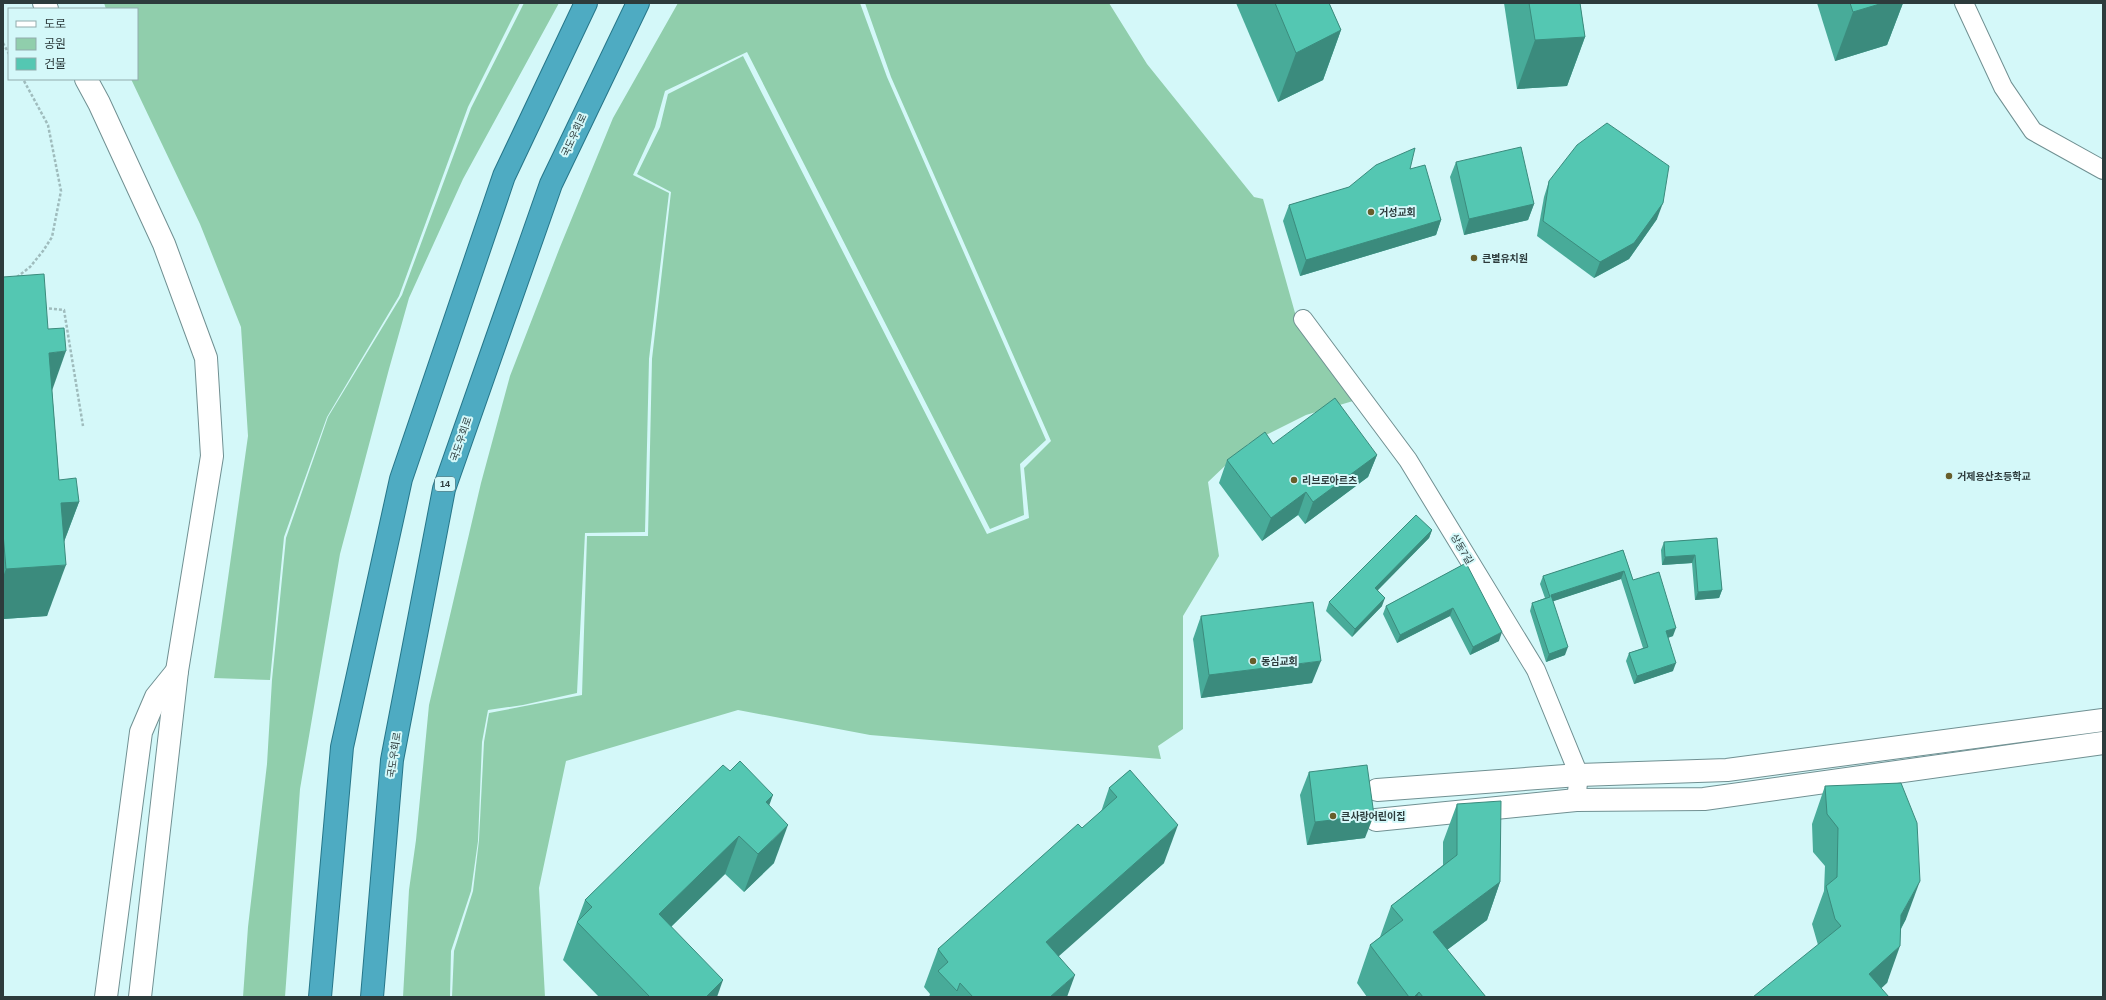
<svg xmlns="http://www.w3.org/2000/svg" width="2106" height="1000" font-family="Helvetica,'Noto Sans KR',sans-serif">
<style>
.green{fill:#90ceac}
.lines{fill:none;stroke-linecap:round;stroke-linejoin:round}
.service-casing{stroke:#709092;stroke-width:20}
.minor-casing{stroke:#709092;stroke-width:24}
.tertiary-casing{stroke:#709092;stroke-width:24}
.trunk-casing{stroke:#267689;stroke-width:24}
.path{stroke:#9fbcbd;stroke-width:2.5;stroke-dasharray:3 2;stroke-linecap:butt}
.service{stroke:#fff;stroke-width:18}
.minor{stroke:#fff;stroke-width:22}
.tertiary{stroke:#fff;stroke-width:22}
.trunk{stroke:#4eabc2;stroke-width:22}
.wall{fill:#48ab99}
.shaded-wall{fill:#3b8b7d}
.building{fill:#54c7b2;stroke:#3b8b7d}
.poi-dot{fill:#675e2b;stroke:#d4f8f9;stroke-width:1.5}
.labels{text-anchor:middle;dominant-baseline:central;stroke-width:4;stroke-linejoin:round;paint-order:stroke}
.shield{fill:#d4f8f9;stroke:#5f7475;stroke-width:1}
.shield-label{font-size:9px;font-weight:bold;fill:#2d3b3c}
.street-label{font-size:10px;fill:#2d3b3c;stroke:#d4f8f9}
.poi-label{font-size:10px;font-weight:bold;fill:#2d3b3c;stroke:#d4f8f9;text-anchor:start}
</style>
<rect width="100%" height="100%" fill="#d4f8f9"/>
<g class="green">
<path d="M104 3H520L468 107 399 296 327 417 284 537 270 680 214 678 248 436 241 327 200 224 131 79H137V9H106Z"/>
<path d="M524 3H559L463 179 409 298 389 369 340 554 300 789 285 997H243L248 927 267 764 272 680 286 538 328 417 402 295 471 108Z"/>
<path d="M678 3H860L887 77 1046 440 1020 464 1024 515 990 529 747 52 665 91 655 127 633 175 669 193 649 359 645 532 585 533 577 693 523 705 488 710 482 742 478 841 471 891 451 951 450 997H403L409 890 416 840 429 705 481 483 510 376 560 247 613 118Z"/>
<path d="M865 3H1109L1147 64 1254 197 1263 199 1297 320 1353 401 1306 415 1248 444 1208 482 1219 556 1183 616V729L1158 746 1161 759 870 735 738 710 566 761 539 888 545 997H452L454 951 473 891 479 840 484 742 489 713 582 695 587 536H648L652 359 671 192 637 174 660 127 668 94 743 56 987 534 1029 518 1024 468 1051 441 891 77Z"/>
</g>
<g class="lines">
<defs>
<g id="service">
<path d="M1964 3 2003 87 2033 131 2103 170"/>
<path d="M1303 319 1408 460 1536 670 1579 775 1576 800"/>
</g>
<g id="minor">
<path d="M44 3 47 9"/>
<path d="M86 79 99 103 164 244 206 358 212 456 177 671 140 997"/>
<path d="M106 997 141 732 156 697 177 671"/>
</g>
<g id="tertiary">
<path d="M1377 790 1579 775 1727 770 2103 720"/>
<path d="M1376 820 1576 800 1704 799 2103 743"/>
</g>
<g id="trunk">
<path d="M320 997 342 747 401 479 504 176 586 3"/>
<path d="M372 997 392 760 444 489 551 184 638 3"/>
</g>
</defs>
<use href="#service" class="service-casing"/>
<use href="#minor" class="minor-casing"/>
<use href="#tertiary" class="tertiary-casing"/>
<use href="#trunk" class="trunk-casing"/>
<g class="path">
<path d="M3 43 9 54"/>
<path d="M17 277 30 267 43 251 52 237 61 191 48 125 23 79"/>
<path d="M44 308 64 310 83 426"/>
</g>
<use href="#service" class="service"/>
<use href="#minor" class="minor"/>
<use href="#tertiary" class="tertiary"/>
<use href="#trunk" class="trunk"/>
</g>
<g class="wall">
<path d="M1236 3H1329L1341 30 1323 80 1278 102Z"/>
<path d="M1504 3H1580L1585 37 1567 86 1517 89Z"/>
<path d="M1817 3H1903L1887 45 1835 61Z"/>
<path d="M1456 162 1534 204 1528 220 1464 235 1450 177Z"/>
<path d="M1410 169 1441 220 1436 235 1300 276 1283 221 1289 205Z"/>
<path d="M1549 181 1657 219 1629 259 1594 278 1537 236 1544 197Z"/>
<path d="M3 277 52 390 59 480 79 502 64 542 47 616 3 619Z"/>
<path d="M1273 444 1377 455 1368 477 1305 524 1298 515 1262 541 1219 483 1227 460Z"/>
<path d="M1432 530 1429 538 1378 590 1382 606 1352 637 1326 611 1329 602Z"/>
<path d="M1717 538 1722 590 1719 598 1695 600 1692 563 1662 565 1661 550 1664 542Z"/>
<path d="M1623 550 1633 580 1673 636 1668 638 1673 671 1634 684 1626 661 1629 653 1643 648 1621 579 1553 601 1565 655 1546 662 1530 611 1532 603 1545 598 1540 584 1543 576Z"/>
<path d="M1466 563 1499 641 1470 655 1450 616 1397 643 1383 614 1386 606Z"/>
<path d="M1201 616 1312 683 1201 698 1193 639Z"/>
<path d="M1130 770 1164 863 1058 956 1067 997H929L930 994 924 987 938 949 1101 812 1109 788Z"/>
<path d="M730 771 769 805 774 863 744 892 725 874 671 927 717 997H599L563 960 585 900Z"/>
<path d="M1309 772 1365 838 1307 845 1300 795Z"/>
<path d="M1825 786 1906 919 1901 929 1887 983 1818 945 1812 924 1824 891 1825 866 1813 852 1812 824Z"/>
<path d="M1457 804 1500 882 1487 920 1447 950 1486 997H1367L1357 983 1370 945 1380 937 1391 906 1443 865V842Z"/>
</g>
<g class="shaded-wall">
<path d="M1883 3H1903L1887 45 1835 61 1853 12Z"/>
<path d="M1341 30 1323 80 1278 102 1296 53Z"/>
<path d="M1585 37 1567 86 1517 89 1535 40Z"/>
<path d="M1663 203 1657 219 1629 259 1594 278 1600 262Z"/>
<path d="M1534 204 1528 220 1464 235 1469 219Z"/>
<path d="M1441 220 1436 235 1300 276 1306 260Z"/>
<path d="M66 351 48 402 49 353Z"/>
<path d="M1377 455 1368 477 1305 524 1313 502Z"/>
<path d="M1306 492 1298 515 1262 541 1271 518Z"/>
<path d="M79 502 60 552 61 503Z"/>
<path d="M1432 530 1429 538 1372 596 1375 588Z"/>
<path d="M1695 555 1692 563 1662 565 1665 557Z"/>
<path d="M66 565 47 616 3 619V577L6 569Z"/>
<path d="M1624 571 1621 579 1548 603 1551 595Z"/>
<path d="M1722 590 1719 598 1695 600 1698 592Z"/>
<path d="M1385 598 1382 606 1352 637 1355 629Z"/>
<path d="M1453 608 1450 616 1397 643 1400 635Z"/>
<path d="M1676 628 1673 636 1663 639 1666 631Z"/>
<path d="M1502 632 1499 641 1470 655 1473 647Z"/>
<path d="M1568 647 1565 655 1546 662 1549 654Z"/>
<path d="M1321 661 1312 683 1201 698 1209 675Z"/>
<path d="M1676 663 1673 671 1634 684 1637 676Z"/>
<path d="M773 795 759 833 766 802Z"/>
<path d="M1374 815 1365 838 1307 845 1315 822Z"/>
<path d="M788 825 774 863 744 892 758 854Z"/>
<path d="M1178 825 1164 863 1032 980 1046 942Z"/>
<path d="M739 836 725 874 645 952 659 914Z"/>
<path d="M1920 881 1906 919 1887 953 1901 915Z"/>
<path d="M1500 882 1487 920 1420 970 1433 932Z"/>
<path d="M1900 946 1887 983 1872 997 1869 974Z"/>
<path d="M1075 975 1067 997H1050Z"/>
<path d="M723 980 717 997H706Z"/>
<path d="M1419 992 1417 997H1414Z"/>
</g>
<g class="building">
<path d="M1275 3H1329L1341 30 1296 53Z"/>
<path d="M1529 3H1580L1585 37 1535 40Z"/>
<path d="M1850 3H1883L1853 12Z"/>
<path d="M1607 123 1669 166 1663 203 1634 243 1600 262 1543 221 1549 181 1577 145Z"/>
<path d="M1521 147 1534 204 1469 219 1456 162Z"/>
<path d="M1415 148 1410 169 1425 165 1441 220 1306 260 1289 205 1349 187 1376 165Z"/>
<path d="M44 274 48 329 64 328 66 351 49 353 59 480 76 478 79 502 61 503 66 565 6 569 3 533V277Z"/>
<path d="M1335 398 1377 455 1313 502 1306 492 1271 518 1227 460 1265 432 1273 444Z"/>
<path d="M1416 515 1432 530 1375 588 1385 598 1355 629 1329 602Z"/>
<path d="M1717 538 1722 590 1698 592 1695 555 1665 557 1664 542Z"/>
<path d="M1623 550 1633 580 1659 572 1676 628 1666 631 1676 663 1637 676 1629 653 1648 647 1624 571 1551 595 1568 647 1549 654 1532 603 1550 597 1543 576Z"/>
<path d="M1466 563 1502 632 1473 647 1453 608 1400 635 1386 606Z"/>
<path d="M1313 602 1321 661 1209 675 1201 616Z"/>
<path d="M740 761 773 795 766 802 788 825 758 854 739 836 659 914 723 980 706 997H650L577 922 592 907 585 900 723 765 730 771Z"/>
<path d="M1367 765 1374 815 1315 822 1309 772Z"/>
<path d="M1130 770 1178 825 1046 942 1075 975 1050 997H973L960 983 957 991 938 971 948 962 938 949 1078 824 1082 828 1117 797 1109 788Z"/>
<path d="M1901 783 1917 823 1920 881 1901 915 1900 946 1869 974 1889 997H1753L1841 926 1835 919 1826 886 1837 877 1838 828 1827 814 1825 786Z"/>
<path d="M1501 801 1500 882 1433 932 1486 997H1423L1419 992 1414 997H1409L1370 945 1403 920 1391 906 1457 855V804Z"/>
</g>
<g class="poi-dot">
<circle cx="1371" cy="212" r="4"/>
<circle cx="1474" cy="258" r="4"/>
<circle cx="1949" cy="476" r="4"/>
<circle cx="1294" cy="480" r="4"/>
<circle cx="1253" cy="661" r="4"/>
<circle cx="1333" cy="816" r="4"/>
</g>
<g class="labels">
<rect class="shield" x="435" y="477" width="20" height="14" rx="3"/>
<g class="shield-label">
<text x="445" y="484">14</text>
</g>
<g class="street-label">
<text transform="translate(574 135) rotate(-65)">국도우회로</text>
<text transform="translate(461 439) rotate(-71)">국도우회로</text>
<text transform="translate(1462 549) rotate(59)">상동7길</text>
<text transform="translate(394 755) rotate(-82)">국도우회로</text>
</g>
<g class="poi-label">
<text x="1379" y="212">거성교회</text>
<text x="1482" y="258">큰별유치원</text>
<text x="1957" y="476">거제용산초등학교</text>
<text x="1302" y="480">리브로아르츠</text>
<text x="1261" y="661">동심교회</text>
<text x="1341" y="816">큰사랑어린이집</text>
</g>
</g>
<rect width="2106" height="1000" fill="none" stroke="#2d3b3c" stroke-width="8"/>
<rect x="8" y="8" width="130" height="72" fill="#d4f8f9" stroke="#91acad"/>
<rect x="16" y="21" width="20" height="6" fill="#ffffff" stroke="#91acad"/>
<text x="44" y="28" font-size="12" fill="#2d3b3c">도로</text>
<rect x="16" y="38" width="20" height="12" fill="#90ceac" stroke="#91acad"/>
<text x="44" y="48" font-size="12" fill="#2d3b3c">공원</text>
<rect x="16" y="58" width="20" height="12" fill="#54c7b2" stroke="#91acad"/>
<text x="44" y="68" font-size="12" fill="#2d3b3c">건물</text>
</svg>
